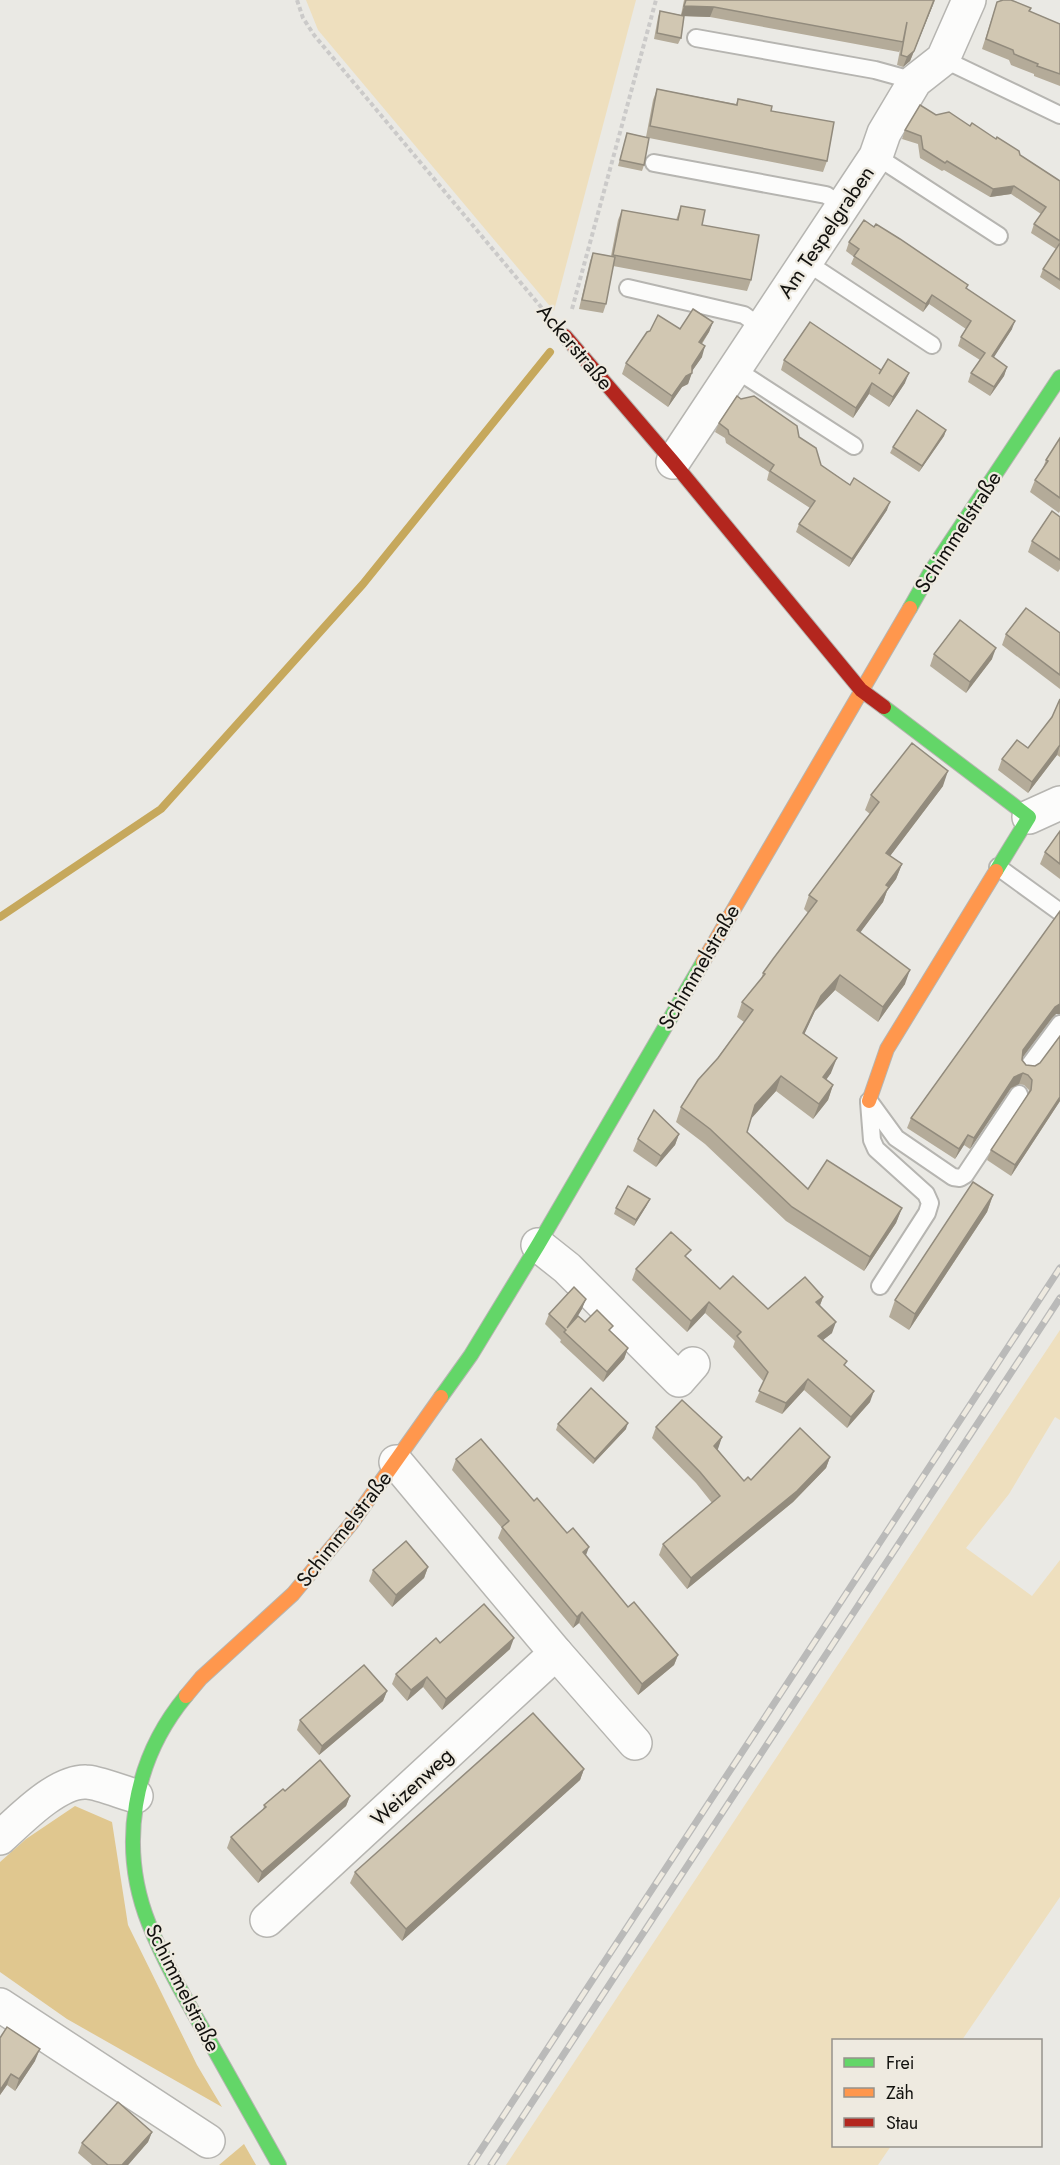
<svg xmlns="http://www.w3.org/2000/svg" width="1060" height="2165" font-family="Jost,sans-serif">
<style>
.green{fill:#eedfbe}
.forest{fill:#e0c78f}
.lines{fill:none;stroke-linecap:round;stroke-linejoin:round}
.stream{stroke:#c6a85c;stroke-width:8}
.lane-casing{stroke:#b6b5b1;stroke-width:20}
.street-casing{stroke:#b6b5b1;stroke-width:36}
.fast-casing{stroke:#b6b5b1;stroke-width:16}
.slow-casing{stroke:#b6b5b1;stroke-width:16}
.jam-casing{stroke:#b6b5b1;stroke-width:16}
.path{stroke:#cbcac9;stroke-width:4;stroke-dasharray:4.5 3;stroke-linecap:butt}
.lane{stroke:#fcfcfb;stroke-width:16}
.street{stroke:#fcfcfb;stroke-width:33}
.fast{stroke:#63d668;stroke-width:14}
.slow{stroke:#ff974d;stroke-width:14}
.jam{stroke:#b3261e;stroke-width:14}
.rail-casing{stroke:#babab9;stroke-width:7}
.rail{stroke:#eeeae0;stroke-width:4.5;stroke-dasharray:14;stroke-linecap:butt}
.wall{fill:#b4ab99}
.shaded-wall{fill:#928b7d}
.building{fill:#d1c7b2;stroke:#928b7d;stroke-width:1.5}
.labels{text-anchor:middle;dominant-baseline:central;stroke-width:4.5;stroke-linejoin:round;paint-order:stroke}
.street-label{font-size:21px;fill:#12110e;stroke:#eeeae0}
</style>
<rect width="100%" height="100%" fill="#eae9e4"/>
<g class="green">
<path d="M306 0H636L554 311 318 30Z"/>
<path d="M1060 1330V1420L1055 1417 1009 1494 966 1548 1032 1596 1060 1560V1897L962 2040H834V2146H891L878 2165H506Z"/>
</g>
<g class="forest">
<path d="M75 1806 112 1822 128 1925 197 2065 222 2107 67 2019 0 1972V1862L26 1839Z"/>
<path d="M244 2144 256 2165H219Z"/>
</g>
<g class="lines">
<path class="stream" d="M0 917 161 809 363 584 550 352"/>
<defs>
<g id="lane">
<path d="M696 38 875 70 915 81"/>
<path d="M943 59 1060 115"/>
<path d="M876 156 999 236"/>
<path d="M654 163 826 195 843 206"/>
<path d="M806 262 932 345"/>
<path d="M628 288 744 315 762 328"/>
<path d="M735 369 854 446"/>
<path d="M998 867 1060 912"/>
<path d="M1028 1067 1060 1024"/>
<path d="M869 1101 896 1138 953 1177 960 1178 965 1175 1019 1094"/>
<path d="M869 1102 872 1140 876 1149 926 1194 930 1203 927 1213 880 1286"/>
</g>
<g id="street">
<path d="M673 462 876 156 884 133 915 81 943 59 969 0"/>
<path d="M1029 817 1060 803"/>
<path d="M538 1245 567 1268 679 1380 693 1364"/>
<path d="M556 1653 635 1743"/>
<path d="M0 1838C20 1820 57 1781 86 1782 97 1782 124 1793 136 1796"/>
<path d="M267 1920 556 1653 396 1462"/>
<path d="M0 2005 208 2141"/>
</g>
<g id="fast">
<path d="M910 608 931 571 1060 377"/>
<path d="M884 707 1029 817 996 871"/>
<path d="M441 1397 471 1355 538 1245 703 962"/>
<path d="M186 1696C133 1760 118 1846 149 1924 164 1962 185 1998 205 2033 230 2077 254 2121 279 2165"/>
</g>
<g id="slow">
<path d="M703 962 910 608"/>
<path d="M869 1101 887 1049 996 871"/>
<path d="M186 1696 201 1678 293 1594 351 1524 441 1397"/>
</g>
<path id="jam" d="M565 336 673 462 861 690 884 707"/>
</defs>
<use href="#lane" class="lane-casing"/>
<use href="#street" class="street-casing"/>
<use href="#fast" class="fast-casing"/>
<use href="#slow" class="slow-casing"/>
<use href="#jam" class="jam-casing"/>
<g class="path">
<path d="M297 0 303 18 314 35 546 313"/>
<path d="M572 309 656 0"/>
</g>
<use href="#lane" class="lane"/>
<use href="#street" class="street"/>
<use href="#fast" class="fast"/>
<use href="#slow" class="slow"/>
<use href="#jam" class="jam"/>
<defs>
<g id="rail">
<path d="M471 2165 1060 1268"/>
<path d="M491 2165 1060 1298"/>
</g>
</defs>
<use href="#rail" class="rail-casing"/>
<use href="#rail" class="rail"/>
</g>
<g class="wall">
<path d="M684 0H935L910 61 903 67 897 65 900 50 899 52 710 17 684 16 681 38 678 44 654 39 658 17 660 11 681 15Z"/>
<path d="M997 2 1029 11 1060 24V86L1034 76V74L1011 65 1009 60 982 49Z"/>
<path d="M657 89 736 104 738 99 771 111 827 161 823 172 649 138 644 165 642 171 618 166 627 133 646 137 653 100Z"/>
<path d="M936 115 970 126 1020 155 1060 181V290L1040 277 1043 269 1056 249 1031 233 1034 224 1041 214 1011 194 990 197 944 170 942 171 920 158 918 144 902 139 905 130Z"/>
<path d="M681 206 702 225 751 280 747 291 613 266 606 304 603 313 579 309 590 261 593 253 611 256 618 220 622 210 676 220Z"/>
<path d="M849 242 967 289 1012 329 993 358 1007 367 1004 376 990 396 968 382 971 373 980 360 958 346 961 337 966 329 929 304 923 312 851 264 854 257 846 251Z"/>
<path d="M713 322 709 332 702 344V357L692 371 688 384 682 387 668 407 622 374 626 363 680 329Z"/>
<path d="M784 360 881 370 905 383 889 407 869 394 853 418 781 370Z"/>
<path d="M719 423 799 437 821 465 887 510 849 567 796 532 799 524 810 508 767 480 769 472 726 443 725 438 715 432Z"/>
<path d="M946 430 944 436 919 472 890 453 893 447Z"/>
<path d="M1060 438V511L1059 513 1030 492 1035 480 1042 470 1046 460Z"/>
<path d="M1060 517V569L1058 572 1028 552 1032 541Z"/>
<path d="M1060 633V689L1002 645 1006 634Z"/>
<path d="M934 654 992 659 966 693 930 666Z"/>
<path d="M1060 699V757L1057 755 1028 793 998 770 1002 759 1028 748 1052 717Z"/>
<path d="M943 786 890 856 902 864 896 879 887 891 883 902 860 932 905 984 878 1022 835 990 815 1011 804 1034 831 1073 826 1080 833 1085 828 1100 813 1119 776 1091 751 1118 747 1132 808 1189 902 1208 896 1223 864 1271 786 1221 705 1144 676 1122 681 1107 744 1022 737 1017 742 1002 761 979 763 973 808 913 804 909 809 895 870 814 865 810 871 795Z"/>
<path d="M1060 831V879L1040 864 1045 852Z"/>
<path d="M1060 911V1014H1056L1052 1018 1022 1057V1060L1026 1065 1035 1066 1040 1063 1060 1036V1101L1011 1176 987 1160 991 1150 1028 1094 1029 1090 1024 1085 1019 1084 1011 1088 970 1149 964 1145 955 1159 907 1128 911 1118Z"/>
<path d="M679 1134 675 1145 656 1167 633 1151 638 1139Z"/>
<path d="M993 1195 987 1212 909 1330 889 1317 895 1300Z"/>
<path d="M647 1205 634 1226 614 1214 616 1208Z"/>
<path d="M688 1258 720 1289 768 1309 823 1297 820 1305 832 1333 823 1340 845 1366 870 1402 847 1428 804 1390 782 1414 755 1402 764 1382 733 1347 735 1341 705 1313 687 1332 632 1280 636 1269Z"/>
<path d="M582 1309 576 1318 610 1332 628 1348 624 1359 603 1382 560 1342 561 1340 545 1324 549 1314Z"/>
<path d="M558 1424 626 1429 593 1464 556 1430Z"/>
<path d="M656 1427 722 1437 717 1449 744 1481 751 1480 830 1457 826 1468 793 1502 687 1589 659 1555 663 1544 712 1503 696 1483 652 1438Z"/>
<path d="M456 1459 534 1501 585 1556 628 1607 678 1655 674 1665 638 1695 579 1623 573 1628 498 1538 502 1528 452 1470Z"/>
<path d="M428 1567 424 1578 392 1607 369 1581 373 1570Z"/>
<path d="M440 1643 510 1649 442 1710 423 1687 407 1701 392 1684 396 1674Z"/>
<path d="M387 1691 383 1701 319 1755 297 1730 300 1720Z"/>
<path d="M584 1769 580 1780 402 1941 350 1883 355 1872Z"/>
<path d="M285 1791 350 1796 346 1806 258 1883 227 1848 231 1837 263 1810 264 1805Z"/>
<path d="M0 2038 35 2061 15 2091 7 2085 0 2095Z"/>
<path d="M152 2132 148 2142 128 2165H92L78 2153 82 2143Z"/>
</g>
<g class="shaded-wall">
<path d="M935 0 910 61 903 67 907 57Z"/>
<path d="M684 6 714 7 710 17 681 16Z"/>
<path d="M1014 186 1011 194 990 197 993 189Z"/>
<path d="M932 295 929 304 923 312 926 304Z"/>
<path d="M1015 321 1012 329 989 365 992 356Z"/>
<path d="M713 322 709 332 695 353 699 342Z"/>
<path d="M705 346 702 357 690 374 692 373 688 384 682 387 668 407 672 396Z"/>
<path d="M1007 367 1004 376 990 396 994 387Z"/>
<path d="M909 373 905 383 889 407 893 397Z"/>
<path d="M872 383 869 394 853 418 856 408Z"/>
<path d="M946 430 944 436 919 472 922 466Z"/>
<path d="M890 502 887 510 849 567 852 559Z"/>
<path d="M996 648 992 659 966 693 970 682Z"/>
<path d="M1060 745 1057 755 1028 793 1032 782Z"/>
<path d="M948 771 943 786 881 868 886 853Z"/>
<path d="M902 864 896 879 887 891 883 902 851 945 857 930 886 885Z"/>
<path d="M910 970 905 984 878 1022 883 1007Z"/>
<path d="M840 975 835 990 815 1011 798 1048 803 1033 821 996Z"/>
<path d="M1060 1004V1014H1056L1052 1018 1020 1061 1023 1050 1055 1007Z"/>
<path d="M837 1058 831 1073 817 1092 823 1077Z"/>
<path d="M1023 1073 1019 1084 1011 1088 970 1149 974 1138 1014 1077Z"/>
<path d="M781 1076 776 1091 750 1120 755 1105Z"/>
<path d="M833 1085 828 1100 813 1119 819 1104Z"/>
<path d="M1060 1097V1101L1011 1176 1015 1165Z"/>
<path d="M679 1134 675 1145 656 1167 661 1156Z"/>
<path d="M968 1135 964 1145 955 1159 959 1149Z"/>
<path d="M993 1195 987 1212 909 1330 915 1314Z"/>
<path d="M650 1199 647 1205 634 1226 636 1220Z"/>
<path d="M902 1208 896 1223 864 1271 870 1257Z"/>
<path d="M823 1297 819 1308 816 1302Z"/>
<path d="M586 1299 582 1309 567 1334V1328Z"/>
<path d="M709 1302 705 1313 687 1332 691 1321Z"/>
<path d="M836 1322 832 1333 814 1347 818 1336Z"/>
<path d="M628 1348 624 1359 603 1382 607 1372Z"/>
<path d="M808 1379 804 1390 782 1414 786 1403Z"/>
<path d="M874 1391 870 1402 847 1428 851 1417Z"/>
<path d="M628 1423 626 1429 593 1464 595 1459Z"/>
<path d="M722 1437 718 1449 710 1457 714 1446Z"/>
<path d="M830 1457 826 1468 793 1502 687 1589 691 1578Z"/>
<path d="M589 1547 585 1558 583 1552Z"/>
<path d="M428 1567 424 1578 392 1607 396 1595Z"/>
<path d="M582 1612 579 1623 573 1628 577 1617Z"/>
<path d="M514 1638 510 1649 442 1710 446 1699Z"/>
<path d="M678 1655 674 1665 638 1695 642 1684Z"/>
<path d="M427 1677 423 1687 407 1701 411 1690Z"/>
<path d="M387 1691 383 1701 319 1755 322 1746Z"/>
<path d="M584 1769 580 1780 402 1941 406 1929Z"/>
<path d="M350 1796 346 1806 258 1883 262 1872Z"/>
<path d="M40 2049 35 2061 15 2091 19 2079Z"/>
<path d="M11 2074 7 2085 0 2095V2090Z"/>
<path d="M152 2132 148 2142 128 2165H122Z"/>
</g>
<g class="building">
<path d="M686 0H934L914 51 907 57 901 55 907 22 903 42 714 7 684 6Z"/>
<path d="M1003 0H1011L1031 8 1029 11 1060 24V74L1037 66 1038 64 1014 54 1013 50 986 39 997 2Z"/>
<path d="M660 11 684 16 681 38 657 33Z"/>
<path d="M657 89 737 105 738 99 772 106 771 111 834 122 827 161 650 126Z"/>
<path d="M920 105 936 115 949 112 970 126 972 123 996 139 997 137 1019 151 1020 155 1060 181V241L1034 224 1046 207 1014 186 993 189 947 161 945 163 923 149 921 136 905 130Z"/>
<path d="M627 133 649 138 644 165 620 160Z"/>
<path d="M681 206 705 210 702 225 759 235 751 280 613 255 622 210 678 220Z"/>
<path d="M864 220 874 227 876 224 900 239 968 285 966 288 1015 321 992 356 1007 367 994 387 971 373 985 353 961 337 971 321 932 295 926 304 854 256 859 249 849 242Z"/>
<path d="M1060 243V280L1043 269Z"/>
<path d="M593 253 615 257 606 304 582 300Z"/>
<path d="M693 309 713 322 699 342 705 346 692 366V373L686 376 672 396 626 363 647 332 650 331 658 315 680 329Z"/>
<path d="M810 322 881 370 879 374 888 359 909 373 893 397 872 383 856 408 784 360Z"/>
<path d="M737 396 741 399 754 396 797 426 799 437 816 448 821 465 850 485 854 478 890 502 852 559 799 524 815 501 770 471 774 465 729 434 728 430 719 423Z"/>
<path d="M917 410 946 430 922 466 893 447Z"/>
<path d="M1060 438V498L1035 480 1048 461 1046 460Z"/>
<path d="M1052 511 1060 517V560L1032 541Z"/>
<path d="M1026 608 1060 633V675L1006 634Z"/>
<path d="M960 620 996 648 970 682 934 654Z"/>
<path d="M1060 699V745L1032 782 1002 759 1017 740 1028 748 1052 717Z"/>
<path d="M912 743 948 771 886 853 902 864 886 885 889 887 857 930 910 970 883 1007 840 975 821 996 803 1033 837 1058 823 1077 833 1085 819 1104 781 1076 755 1105 747 1132 808 1189 827 1160 902 1208 870 1257 792 1207 710 1129 681 1107 698 1080 718 1058 753 1010 742 1002 765 974 763 973 773 959 817 901 809 895 879 802 871 795Z"/>
<path d="M1060 831V864L1045 852Z"/>
<path d="M1060 911V1004L1055 1007 1023 1050 1022 1060 1026 1065 1035 1066 1040 1063 1060 1036V1097L1015 1165 991 1150 1031 1090 1032 1080 1028 1075 1023 1073 1014 1077 974 1138 968 1135 959 1149 911 1118Z"/>
<path d="M654 1110 679 1134 661 1156 638 1139Z"/>
<path d="M973 1182 993 1195 915 1314 895 1300Z"/>
<path d="M628 1186 650 1199 636 1220 616 1208Z"/>
<path d="M671 1232 691 1250 685 1256 720 1289 733 1276 768 1309 805 1277 823 1297 816 1302 836 1322 818 1336 847 1361 844 1365 874 1391 851 1417 808 1379 786 1403 759 1391 768 1372 737 1336 741 1332 709 1302 691 1321 636 1269Z"/>
<path d="M574 1287 586 1299 567 1328 578 1316 585 1322 597 1310 613 1326 609 1330 628 1348 607 1372 564 1332 566 1330 549 1314Z"/>
<path d="M591 1388 628 1423 595 1459 558 1424Z"/>
<path d="M682 1400 722 1437 714 1446 744 1481 748 1477 751 1480 800 1428 830 1457 797 1491 691 1578 663 1544 720 1496 700 1472 656 1427Z"/>
<path d="M481 1439 534 1501 537 1498 567 1533 573 1528 589 1547 583 1552 628 1607 634 1602 678 1655 642 1684 582 1612 577 1617 502 1527 509 1521 456 1459Z"/>
<path d="M406 1541 428 1567 396 1595 373 1570Z"/>
<path d="M484 1604 514 1638 446 1699 427 1677 411 1690 396 1674 436 1638 440 1643Z"/>
<path d="M364 1665 387 1691 322 1746 300 1720Z"/>
<path d="M533 1713 584 1769 406 1929 355 1872Z"/>
<path d="M320 1760 350 1796 262 1872 231 1837 266 1807 264 1805 283 1789 285 1791Z"/>
<path d="M7 2027 40 2049 19 2079 11 2074 0 2090V2038Z"/>
<path d="M118 2102 152 2132 122 2165H108L82 2143Z"/>
</g>
<g class="labels">
<g class="street-label">
<text transform="translate(826 232) rotate(-56)">Am Tespelgraben</text>
<text transform="translate(575 347) rotate(50)">Ackerstraße</text>
<text transform="translate(958 532) rotate(-57)">Schimmelstraße</text>
<text transform="translate(699 967) rotate(-60)">Schimmelstraße</text>
<text transform="translate(344 1529) rotate(-52)">Schimmelstraße</text>
<text transform="translate(412 1787) rotate(-43)">Weizenweg</text>
<text transform="translate(183 1988) rotate(63)">Schimmelstraße</text>
</g>
</g>
<rect x="832" y="2039" width="210" height="108" fill="#eeeae0" stroke="#96938c" stroke-width="1.5"/>
<rect x="844" y="2058" width="30" height="9" fill="#63d668" stroke="#96938c" stroke-width="1.5"/>
<text x="886" y="2069" font-size="18" fill="#12110e">Frei</text>
<rect x="844" y="2088" width="30" height="9" fill="#ff974d" stroke="#96938c" stroke-width="1.5"/>
<text x="886" y="2099" font-size="18" fill="#12110e">Zäh</text>
<rect x="844" y="2118" width="30" height="9" fill="#b3261e" stroke="#96938c" stroke-width="1.5"/>
<text x="886" y="2129" font-size="18" fill="#12110e">Stau</text>
</svg>
